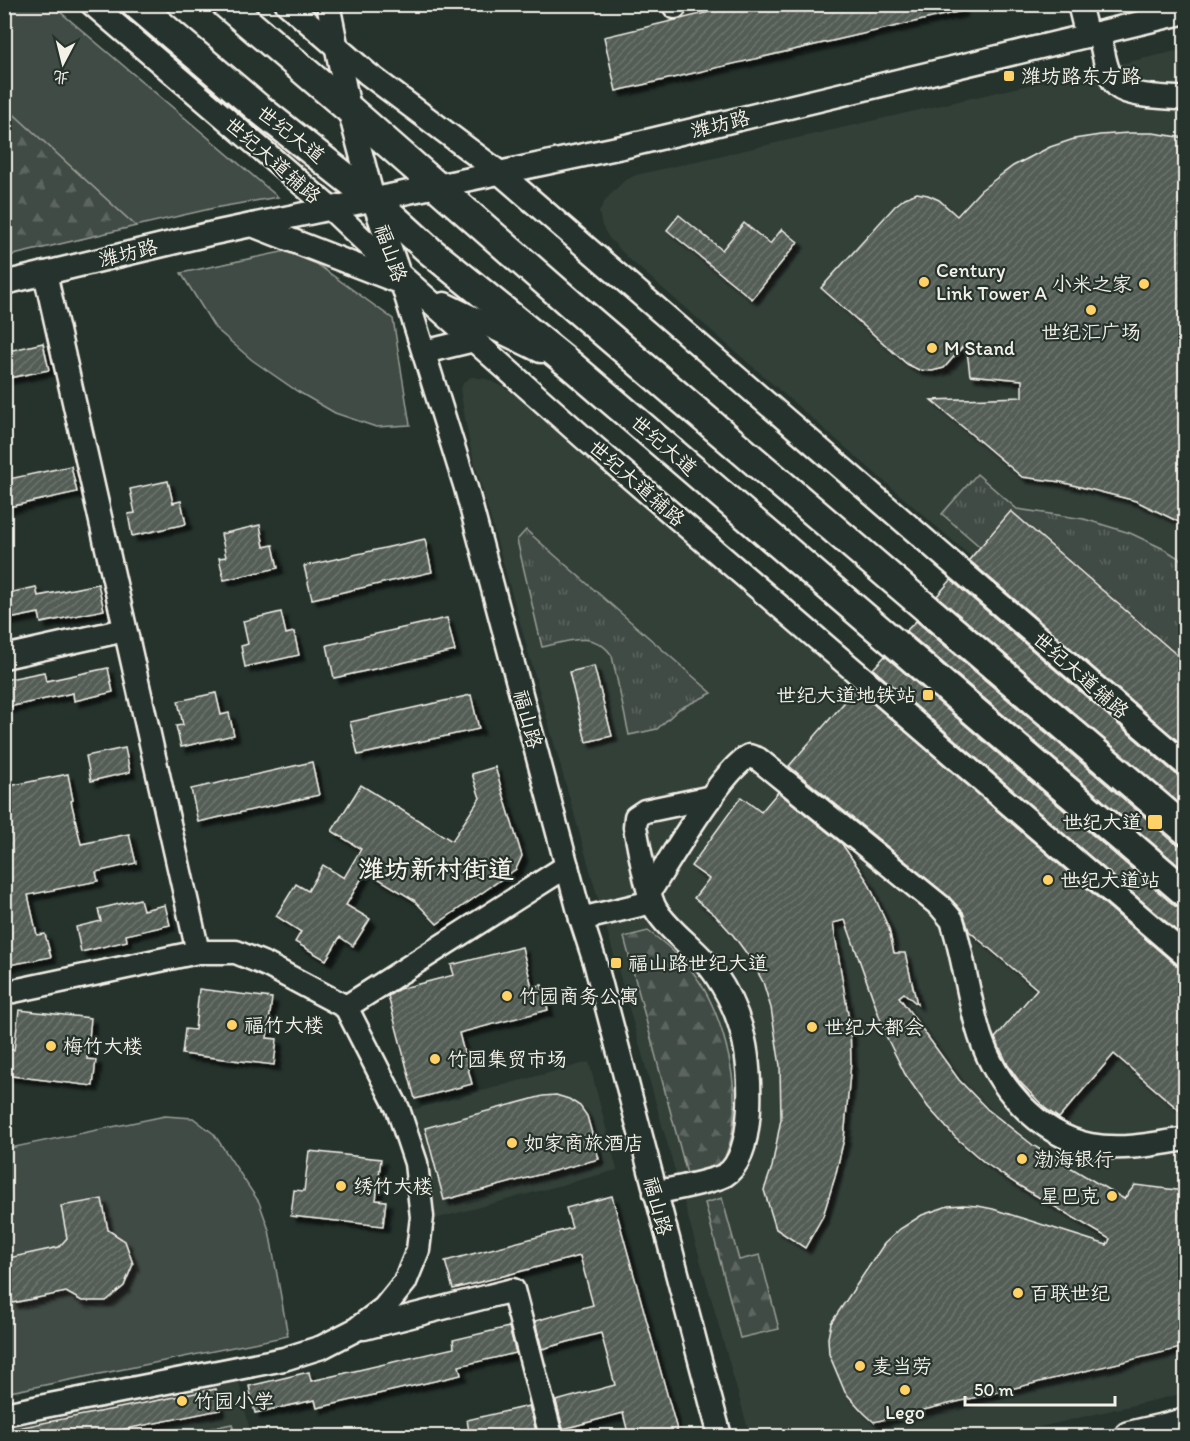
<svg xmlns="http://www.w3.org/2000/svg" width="1190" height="1441" font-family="Itim,'LXGW WenKai TC',sans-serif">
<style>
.built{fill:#333f39}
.grass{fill:url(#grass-tufts);stroke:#9a9e96;stroke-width:1.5}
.forest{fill:url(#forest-firs);stroke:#9a9e96;stroke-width:1.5}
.green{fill:#414b45;stroke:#9a9e96;stroke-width:1.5}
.building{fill:url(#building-hatch);stroke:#f4f1e8;stroke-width:1.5;filter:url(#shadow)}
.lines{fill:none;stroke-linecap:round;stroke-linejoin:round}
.minor-casing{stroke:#f4f1e8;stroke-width:27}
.major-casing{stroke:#f4f1e8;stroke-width:33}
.minor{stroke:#26332d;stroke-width:22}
.major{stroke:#26332d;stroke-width:28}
.poi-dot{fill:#ffd166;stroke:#26332d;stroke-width:2}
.labels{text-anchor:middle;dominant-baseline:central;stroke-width:4.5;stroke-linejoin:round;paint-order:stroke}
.poi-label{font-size:20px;fill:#f4f1e8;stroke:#26332d;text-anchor:start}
.street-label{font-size:20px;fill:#f4f1e8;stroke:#26332d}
.district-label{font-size:26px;font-weight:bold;fill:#f4f1e8;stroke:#26332d}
</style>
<defs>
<pattern id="grass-tufts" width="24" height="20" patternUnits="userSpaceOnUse" patternTransform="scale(1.5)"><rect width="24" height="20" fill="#414b45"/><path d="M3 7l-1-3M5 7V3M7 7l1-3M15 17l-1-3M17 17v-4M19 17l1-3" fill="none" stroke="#5d6560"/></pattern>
<pattern id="forest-firs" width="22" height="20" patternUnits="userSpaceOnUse" patternTransform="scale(1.5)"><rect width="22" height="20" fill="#414b45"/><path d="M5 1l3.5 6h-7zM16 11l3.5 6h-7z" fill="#5d6560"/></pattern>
<pattern id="building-hatch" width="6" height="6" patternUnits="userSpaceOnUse" patternTransform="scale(1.5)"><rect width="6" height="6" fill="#525c55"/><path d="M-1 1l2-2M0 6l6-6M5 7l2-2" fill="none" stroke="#6c746d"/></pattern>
<filter id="shadow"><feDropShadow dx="5.5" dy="5.5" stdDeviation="1.5" flood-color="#0009"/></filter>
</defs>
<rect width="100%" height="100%" fill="#26332d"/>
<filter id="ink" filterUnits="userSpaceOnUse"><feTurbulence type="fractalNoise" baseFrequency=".0167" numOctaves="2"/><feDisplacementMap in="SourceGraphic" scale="12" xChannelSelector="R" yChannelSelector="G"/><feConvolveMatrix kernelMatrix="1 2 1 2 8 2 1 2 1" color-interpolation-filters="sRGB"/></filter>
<g filter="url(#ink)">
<g class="built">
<path d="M1185 49V743L629 259 609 238 602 226 599 212 606 199 624 181 636 175Z"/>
<path d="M471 377 487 379 505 388 522 400 1185 967V1393L1001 1436H750L470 446 460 390 464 382Z"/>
<path d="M589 1062 617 1170 431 1220 427 1162 411 1110Z"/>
<path d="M238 1377 251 1436H5V1425Z"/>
</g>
<g class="grass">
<path d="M977 474 1017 509 1084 519 1130 533 1164 549 1185 562V723L942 514Z"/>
<path d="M526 530 712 693 679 709 657 729 629 735 612 656C595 630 568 641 542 647L517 540Z"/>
</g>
<g class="forest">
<path d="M5 106 136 226 5 257Z"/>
<path d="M648 931C662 941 675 952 686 964 722 1004 741 1082 732 1134 730 1145 726 1155 722 1165L687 1174 624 937Z"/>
<path d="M722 1198 739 1260 760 1255 779 1329 740 1338 705 1203Z"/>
</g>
<g class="green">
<path d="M4 5H52L278 197 214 208 136 226 5 106Z"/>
<path d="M296 249 393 319 410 425 376 427 335 413 297 391 252 360 215 328 181 273Z"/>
<path d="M165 1116 193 1118 214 1134 259 1202 269 1230 288 1336 5 1393V1149Z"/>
<path d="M232 1424 235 1436H174Z"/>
</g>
<g class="building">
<path d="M743 4H961L962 11 616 91 604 37Z"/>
<path d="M1129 133H1153L1185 138V525L1136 501 1061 482 1022 477 931 400 1022 397V380L970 375 966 343 944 368 932 371 919 370 907 364 821 288 895 206 905 198 917 193 928 195 939 200 957 216 981 190 1013 166 1050 147 1074 139 1100 135Z"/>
<path d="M679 215 722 250 744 223 770 244 782 229 798 242 752 299 667 230Z"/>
<path d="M43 343 49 370 4 379V352Z"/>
<path d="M71 466 77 492 4 508V491L11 490 9 479Z"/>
<path d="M168 481 173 503 181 501 186 524 132 536 128 514 135 513 130 489Z"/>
<path d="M1011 511 1185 662V747L969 560Z"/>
<path d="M260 525 264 547 273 545 278 568 224 580 219 558 226 557 221 534Z"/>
<path d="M425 539 432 572 312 599 304 566Z"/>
<path d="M951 580 1177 775 1185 778V808L937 596Z"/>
<path d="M98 584 104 610 41 623 39 613 4 620V594L36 587 38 596Z"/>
<path d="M281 612 286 634 294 632 299 655 245 667 241 646 248 644 243 621Z"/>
<path d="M447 618 455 651 334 678 327 645Z"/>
<path d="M916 621 1175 843 1185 846V871L906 631Z"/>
<path d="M885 656 1175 906 1185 909V938L873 669Z"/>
<path d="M594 666 612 736 586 742 569 672Z"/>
<path d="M108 668 113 692 74 701 73 693 4 708V680L44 672 46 681Z"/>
<path d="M856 689 1177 966 1185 969V1115L1114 1054 1059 1118 1045 1108 1019 1081 1008 1065 995 1038 1037 989 969 931 963 912 948 896 789 766Z"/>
<path d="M216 693 221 715 229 713 234 735 181 747 176 726 183 725 178 701Z"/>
<path d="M471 695 479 729 358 755 350 722Z"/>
<path d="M125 748 130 772 91 781 86 756Z"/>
<path d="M312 762 319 795 198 822 191 789Z"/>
<path d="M495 767 522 856 516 869 437 924 414 900 366 871 346 905 370 919 353 946 340 937 326 960 295 942 301 932 276 916 296 884 308 891 323 865 344 878 361 849 332 831 361 785 452 841 480 798 472 774Z"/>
<path d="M68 774 73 800 71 801 81 844 129 834 136 863 96 872 98 881 28 895 37 935 45 934 51 957 4 966V787Z"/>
<path d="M778 792 842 844 868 882 889 929 894 953H905L917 1004 904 993 899 997 959 1080 987 1109 1034 1146 1124 1199 1135 1185 1185 1191V1347L874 1422 864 1413 845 1392 829 1354 828 1338 831 1323 884 1244 900 1229 922 1215 948 1206 963 1205 978 1206 993 1209 1107 1245 1110 1239 1018 1185 985 1163 955 1137 928 1107 905 1074 887 1038 845 920 833 923 850 1026 851 1062 844 1139 835 1177 823 1216 805 1248 776 1229 764 1190 772 1167 781 1119 780 1066 771 1008 763 982 750 958 733 935 715 915 694 898 709 879 691 866 741 797 761 812Z"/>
<path d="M140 899 143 910 165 905 170 925 126 935 127 941 81 952 76 927 101 921 98 909Z"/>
<path d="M522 947 532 987 542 985 548 1010 459 1033 472 1084 415 1099 388 996 399 989 454 975 451 965Z"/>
<path d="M199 989 272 998 267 1038 277 1039 274 1065 182 1054 185 1029 195 1030Z"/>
<path d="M19 1010 91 1018 87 1059 96 1060 93 1086 4 1075V1049L14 1050Z"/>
<path d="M556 1095 569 1099 580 1106 587 1116 599 1159 444 1200 425 1128 543 1096Z"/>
<path d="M309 1151 381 1159 376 1200 386 1201 383 1226 291 1216 294 1190 304 1191Z"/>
<path d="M612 1196 679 1437H629L623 1413 563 1429 556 1401 615 1385 601 1333 542 1349 535 1321 593 1305 580 1256 453 1289 445 1261 572 1228 566 1208Z"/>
<path d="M102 1199 108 1230 125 1241 133 1264 124 1286 106 1301H82L66 1292 12 1303 4 1259 59 1247 67 1238 61 1206Z"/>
<path d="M509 1327 516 1353 459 1366 461 1375 317 1408 315 1400 255 1413 249 1386 309 1372 311 1381 454 1348 453 1340Z"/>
<path d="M216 1389 220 1410 86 1437H13L12 1429Z"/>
<path d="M529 1406 537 1434 525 1437H470L467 1420Z"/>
</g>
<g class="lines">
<defs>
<g id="minor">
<path d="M92 4 330 208 397 272 584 438 1186 956"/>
<path d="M287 4 368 74 500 173 1186 765"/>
<path d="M328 4 349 109 373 199 402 283 466 488 581 919 595 962 720 1436"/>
<path d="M675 4V7"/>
<path d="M1079 4 1087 36"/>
<path d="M1099 33C1103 49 1105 73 1117 86 1126 97 1170 97 1186 99"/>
<path d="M252 225 404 284"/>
<path d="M45 273 198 952"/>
<path d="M4 283 209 234 622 147 1186 12"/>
<path d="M444 304 541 351"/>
<path d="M424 352 474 340"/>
<path d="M4 657 125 630"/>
<path d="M650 891C669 861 722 770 749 756L758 759 940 906 952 920C964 958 968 998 980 1036 996 1085 1037 1134 1090 1145 1121 1151 1155 1144 1186 1139"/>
<path d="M581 919 652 902"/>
<path d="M4 993 198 952H236L267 965 346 1007 398 1109 416 1163 422 1217 418 1250 405 1282 384 1308 355 1330 322 1347 284 1359 4 1414"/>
<path d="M346 1007 567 866"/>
<path d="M655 1193C671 1189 713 1182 725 1175 756 1156 751 1071 744 1040 739 1017 728 993 715 974 699 950 671 934 656 910 647 896 639 846 635 827L636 817 645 811 712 797"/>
<path d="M364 1328 513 1290 551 1436"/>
</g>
<g id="major">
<path d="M136 4 258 108 373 199 430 251 573 367 1186 893"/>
<path d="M226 4 349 109 572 305 1186 830"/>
<path d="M1129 1436 1186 1423"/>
</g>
</defs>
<use href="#minor" class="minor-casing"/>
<use href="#major" class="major-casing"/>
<use href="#minor" class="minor"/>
<use href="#major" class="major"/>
</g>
</g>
<g class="poi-dot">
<rect x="1003" y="70" width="12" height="12" rx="3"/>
<circle cx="924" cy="282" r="6"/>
<circle cx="1144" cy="284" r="6"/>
<circle cx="1091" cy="310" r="6"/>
<circle cx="932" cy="348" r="6"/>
<rect x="922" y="689" width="12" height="12" rx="3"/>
<rect x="1147" y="814" width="16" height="16" rx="3"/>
<circle cx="1048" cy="880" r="6"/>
<rect x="610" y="957" width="12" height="12" rx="3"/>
<circle cx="507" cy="996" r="6"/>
<circle cx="232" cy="1025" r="6"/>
<circle cx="812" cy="1027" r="6"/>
<circle cx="51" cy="1046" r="6"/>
<circle cx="435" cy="1059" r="6"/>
<circle cx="512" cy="1143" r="6"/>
<circle cx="1022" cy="1159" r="6"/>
<circle cx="341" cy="1186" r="6"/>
<circle cx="1112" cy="1196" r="6"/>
<circle cx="1018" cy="1293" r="6"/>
<circle cx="860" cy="1366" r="6"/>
<circle cx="905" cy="1390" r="6"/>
<circle cx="182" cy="1401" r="6"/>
</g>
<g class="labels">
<g class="poi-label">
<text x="1021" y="76">潍坊路东方路</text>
<text x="936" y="270">Century<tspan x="936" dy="23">Link Tower A</tspan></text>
<text x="1132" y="284" text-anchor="end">小米之家</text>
<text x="1091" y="332" text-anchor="middle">世纪汇广场</text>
<text x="944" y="348">M Stand</text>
<text x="916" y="695" text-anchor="end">世纪大道地铁站</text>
<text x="1142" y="822" text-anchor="end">世纪大道</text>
<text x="1060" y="880">世纪大道站</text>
<text x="628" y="963">福山路世纪大道</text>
<text x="519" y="996">竹园商务公寓</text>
<text x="244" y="1025">福竹大楼</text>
<text x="824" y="1027">世纪大都会</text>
<text x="63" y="1046">梅竹大楼</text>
<text x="447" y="1059">竹园集贸市场</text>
<text x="524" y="1143">如家商旅酒店</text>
<text x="1034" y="1159">渤海银行</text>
<text x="353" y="1186">绣竹大楼</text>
<text x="1100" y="1196" text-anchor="end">星巴克</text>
<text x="1030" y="1293">百联世纪</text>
<text x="872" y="1366">麦当劳</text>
<text x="194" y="1401">竹园小学</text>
<text x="905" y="1412" text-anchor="middle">Lego</text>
</g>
<g class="street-label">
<text transform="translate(720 124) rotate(-14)">潍坊路</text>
<text transform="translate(291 134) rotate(38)">世纪大道</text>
<text transform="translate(273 160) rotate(41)">世纪大道辅路</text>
<text transform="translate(128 253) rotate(-14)">潍坊路</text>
<text transform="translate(391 253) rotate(71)">福山路</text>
<text transform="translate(664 445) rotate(41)">世纪大道</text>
<text transform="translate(637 483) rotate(41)">世纪大道辅路</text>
<text transform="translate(1081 675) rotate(41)">世纪大道辅路</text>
<text transform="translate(528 719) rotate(75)">福山路</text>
<text transform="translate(658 1206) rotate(75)">福山路</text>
</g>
<g class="district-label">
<text x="436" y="869">潍坊新村街道</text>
</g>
</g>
<rect width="1190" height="1441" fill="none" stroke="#26332d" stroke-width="24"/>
<rect x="12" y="12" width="1166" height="1417" fill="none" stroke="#f4f1e8" stroke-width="2" filter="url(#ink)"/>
<g transform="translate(63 63) rotate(187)" stroke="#26332d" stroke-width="4.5" paint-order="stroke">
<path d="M0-4.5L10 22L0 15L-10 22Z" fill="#f4f1e8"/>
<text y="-9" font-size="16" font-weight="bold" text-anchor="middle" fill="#f4f1e8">北</text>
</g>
<path d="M965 1396v9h150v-9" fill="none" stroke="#f4f1e8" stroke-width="3"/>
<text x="974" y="1396" font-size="18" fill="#f4f1e8" stroke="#26332d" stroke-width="4.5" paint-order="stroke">50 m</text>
</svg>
